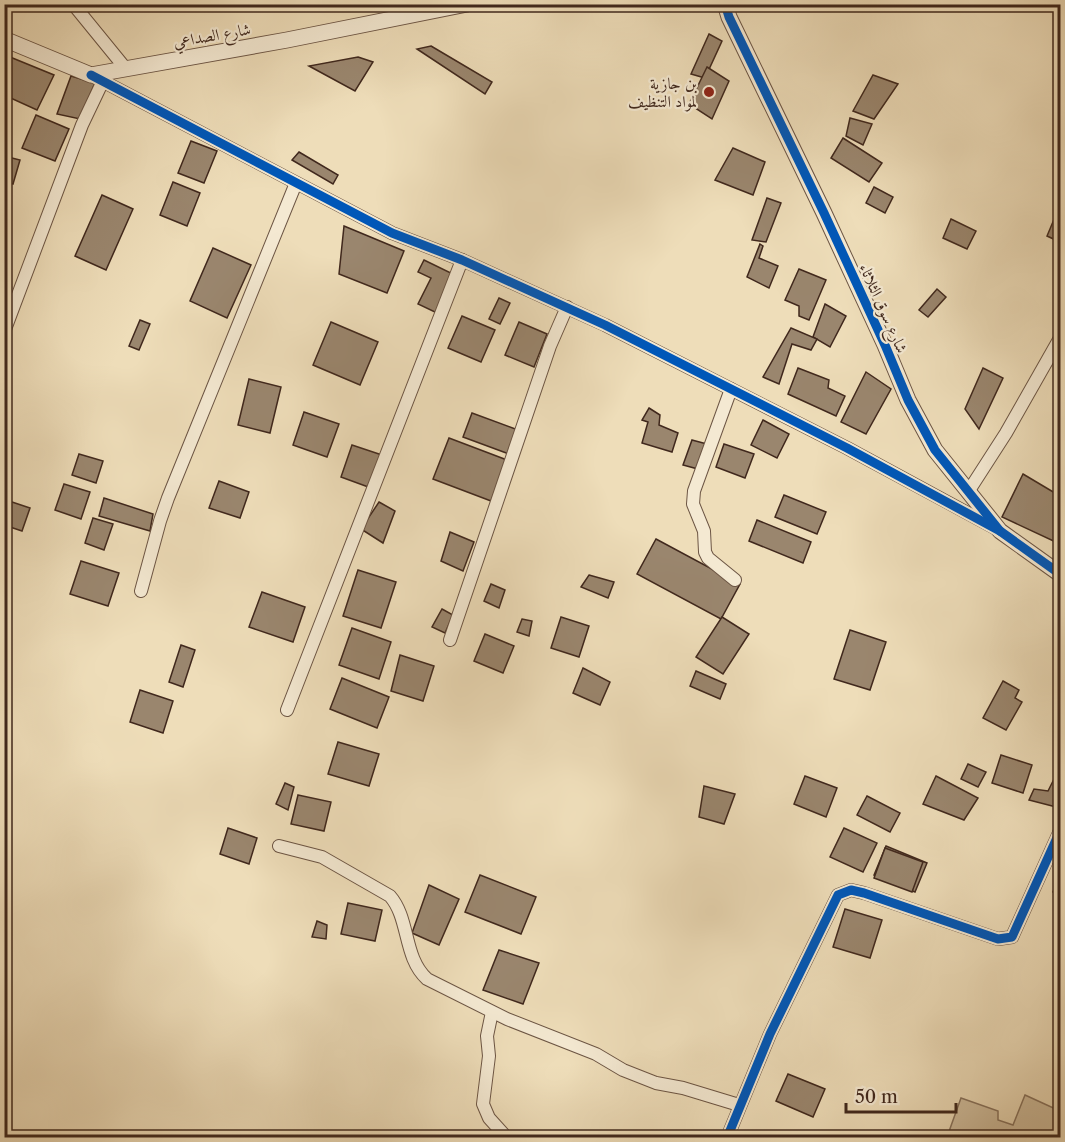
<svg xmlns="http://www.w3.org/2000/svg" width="1065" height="1142" font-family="'Libre Caslon Text',Amiri,serif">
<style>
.green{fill:#d0be9e;stroke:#88735e;stroke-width:1.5}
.building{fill:#9a866e;stroke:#40281d;stroke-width:1.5}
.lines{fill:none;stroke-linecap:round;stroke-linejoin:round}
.minor-casing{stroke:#6c5544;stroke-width:14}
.tertiary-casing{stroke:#6c5544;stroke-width:17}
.minor{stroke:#f4e9d2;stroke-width:12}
.tertiary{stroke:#f4e9d2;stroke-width:15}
.cycleway-casing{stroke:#f4e9d2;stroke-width:13}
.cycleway{stroke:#0057b8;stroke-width:9}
.poi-dot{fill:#8f2418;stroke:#f4e9d2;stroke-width:2}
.labels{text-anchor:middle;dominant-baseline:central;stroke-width:4.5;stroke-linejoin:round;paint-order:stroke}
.street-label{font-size:16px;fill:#40281d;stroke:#f4e9d2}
.poi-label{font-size:16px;fill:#40281d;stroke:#f4e9d2;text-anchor:end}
</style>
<rect width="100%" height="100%" fill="#eeddb9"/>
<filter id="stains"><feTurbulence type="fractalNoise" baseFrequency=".00333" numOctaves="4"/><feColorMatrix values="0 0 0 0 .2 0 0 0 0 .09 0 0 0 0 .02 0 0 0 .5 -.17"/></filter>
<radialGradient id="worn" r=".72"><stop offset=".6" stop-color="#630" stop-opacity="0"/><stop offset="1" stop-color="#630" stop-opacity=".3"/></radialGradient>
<path class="green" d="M1025 1095 1060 1111V1137H947L961 1098 998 1111V1120L1013 1125Z"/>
<g class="building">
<path d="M709 34 722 41 705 78 691 74Z"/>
<path d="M431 46 492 82 485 94 417 49Z"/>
<path d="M10 57 54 75 37 110 4 95V73Z"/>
<path d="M358 57 373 62 355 91 309 66Z"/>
<path d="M707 67 729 81 712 119 689 104Z"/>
<path d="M873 75 898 84 874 119 853 111Z"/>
<path d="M71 76 95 83 80 119 57 114Z"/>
<path d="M36 115 69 129 55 161 22 148Z"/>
<path d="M850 118 872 124 863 145 846 136Z"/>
<path d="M843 138 882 163 869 182 831 158Z"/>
<path d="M191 141 217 151 204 183 178 173Z"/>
<path d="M733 148 765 162 753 195 715 180Z"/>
<path d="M299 152 338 175 333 184 292 160Z"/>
<path d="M4 156 20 160 13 184 4 181Z"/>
<path d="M173 182 200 193 187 226 160 215Z"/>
<path d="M874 187 893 197 885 213 866 203Z"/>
<path d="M102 195 133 209 106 270 75 256Z"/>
<path d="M767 198 781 203 766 242 752 240Z"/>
<path d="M1060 205V242L1047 236Z"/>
<path d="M951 219 976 231 967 249 943 238Z"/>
<path d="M344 226 404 251 387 293 339 274Z"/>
<path d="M760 244 763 246 759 258 778 266 769 288 747 277Z"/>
<path d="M213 248 251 265 227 318 190 301Z"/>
<path d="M424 260 455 275 437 313 418 304 431 278 418 272Z"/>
<path d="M799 269 826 280 809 320 799 316V306L785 300Z"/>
<path d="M937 289 946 297 928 317 919 310Z"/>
<path d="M499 298 510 303 500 324 489 319Z"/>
<path d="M825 304 846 316 830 347 813 337Z"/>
<path d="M462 316 495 330 481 362 448 348Z"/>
<path d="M140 320 150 324 139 350 129 346Z"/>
<path d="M331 322 378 342 360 385 313 365Z"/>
<path d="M519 322 547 334 534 367 505 355Z"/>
<path d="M791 328 817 339 811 350 792 344 779 384 763 377Z"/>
<path d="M798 368 829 380 828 388 845 396 836 416 788 394Z"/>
<path d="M983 368 1003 378 979 429 965 409Z"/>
<path d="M866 372 891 389 866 434 841 422Z"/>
<path d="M249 379 281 387 270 433 238 425Z"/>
<path d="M649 408 660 415 659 425 678 433 672 452 642 443 648 422 642 420Z"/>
<path d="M304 412 339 424 327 457 293 445Z"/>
<path d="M472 413 518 430 509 454 463 437Z"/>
<path d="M763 420 789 434 777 458 751 445Z"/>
<path d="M449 438 507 460 491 501 433 479Z"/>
<path d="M692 440 707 444 698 469 683 465Z"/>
<path d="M724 444 754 454 745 478 716 467Z"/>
<path d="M352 445 382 455 371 488 341 477Z"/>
<path d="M79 454 103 461 96 483 72 475Z"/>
<path d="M1023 474 1060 496V544L1002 517Z"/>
<path d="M219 481 249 492 240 518 209 508Z"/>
<path d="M64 484 90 492 81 519 55 510Z"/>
<path d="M784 495 826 512 817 534 775 517Z"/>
<path d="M104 498 153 514 150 531 99 516Z"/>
<path d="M6 500 30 508 22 531 4 525Z"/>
<path d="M379 502 395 511 383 543 361 529Z"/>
<path d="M93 518 113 524 104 550 85 543Z"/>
<path d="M757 520 811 542 803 563 749 541Z"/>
<path d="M450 532 474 542 463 571 441 561Z"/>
<path d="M656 539 740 584 721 619 637 574Z"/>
<path d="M81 561 119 573 108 606 70 594Z"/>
<path d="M358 570 396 582 381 628 343 616Z"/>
<path d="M589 575 614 582 608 598 581 587Z"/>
<path d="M491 584 505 590 499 608 484 601Z"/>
<path d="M262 592 305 607 293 642 249 627Z"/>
<path d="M442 609 453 615 445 633 432 627Z"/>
<path d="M561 617 589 626 579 657 551 648Z"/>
<path d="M722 617 749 634 723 674 696 657Z"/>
<path d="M522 619 532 621 529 636 517 632Z"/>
<path d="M352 628 391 642 379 679 339 665Z"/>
<path d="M850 630 886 642 870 690 834 679Z"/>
<path d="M485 634 514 646 503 673 474 661Z"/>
<path d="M181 645 195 650 183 687 169 682Z"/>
<path d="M400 655 434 666 423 701 391 691Z"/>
<path d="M583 668 610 682 600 705 573 693Z"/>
<path d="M696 671 726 684 720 699 690 686Z"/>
<path d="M342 678 389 697 377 728 330 709Z"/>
<path d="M1003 681 1019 690 1015 698 1022 702 1006 730 983 718Z"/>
<path d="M140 690 173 701 163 733 130 722Z"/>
<path d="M338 742 379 754 369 786 328 774Z"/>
<path d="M1001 755 1032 765 1023 793 992 783Z"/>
<path d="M968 764 986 772 978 787 961 779Z"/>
<path d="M805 776 837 788 826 817 794 804Z"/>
<path d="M936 776 978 798 964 820 923 804Z"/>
<path d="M1054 779 1060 780V808L1029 800 1034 789 1048 791Z"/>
<path d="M285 783 294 787 288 810 276 804Z"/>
<path d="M704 786 735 794 724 824 699 817Z"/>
<path d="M298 795 331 802 324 831 291 824Z"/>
<path d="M867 796 900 813 890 832 857 815Z"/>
<path d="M228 828 257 838 249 864 220 854Z"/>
<path d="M844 828 877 843 863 872 830 857Z"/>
<path d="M886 846 927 863 915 892 874 875Z"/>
<path d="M885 848 923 862 912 892 874 878Z"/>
<path d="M1060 869V882L1055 879Z"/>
<path d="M480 875 536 897 521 934 465 912Z"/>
<path d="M1060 875V896L1053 892Z"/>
<path d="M429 885 459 899 439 945 412 933Z"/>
<path d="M348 903 382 910 375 941 341 934Z"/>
<path d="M845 909 882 920 870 958 833 947Z"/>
<path d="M317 921 327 925 326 939 312 937Z"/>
<path d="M499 950 539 963 523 1004 483 990Z"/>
<path d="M788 1074 825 1089 813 1117 776 1101Z"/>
</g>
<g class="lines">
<defs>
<g id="minor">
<path d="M73 4 126 69"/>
<path d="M91 75 392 233 462 260 605 325 847 448 997 529"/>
<path d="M4 332 82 125 102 83"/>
<path d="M731 389 694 491 693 504 704 531 705 552 708 558 735 580"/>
<path d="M968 492 1006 433 1060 338"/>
<path d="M141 591 160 521 168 498 296 183"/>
<path d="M450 640 550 346 567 307"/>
<path d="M287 710 462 260"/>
<path d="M279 846 322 857 390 896C410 919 403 957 427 979L507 1019 596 1054 623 1070 656 1083 683 1088 739 1105"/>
<path d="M492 1012 487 1036 489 1056 483 1104 489 1118 507 1138"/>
<path d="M727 1138 770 1034 838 895 851 890 864 893 998 939 1012 937 1060 831"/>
</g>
<g id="tertiary">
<path d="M725 4 729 17 824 213 885 345 908 400 935 450 1000 531 1060 574"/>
<path d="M4 39 91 75 287 40 467 4"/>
</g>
</defs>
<use href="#minor" class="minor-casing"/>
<use href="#tertiary" class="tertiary-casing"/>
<use href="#minor" class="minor"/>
<use href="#tertiary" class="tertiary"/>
<defs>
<g id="cycleway">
<path d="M725 4 729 17 824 213 885 345 908 400 935 450 1000 531 1060 574"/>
<path d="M91 75 392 233 462 260 605 325 847 448 1000 531"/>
<path d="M727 1138 770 1034 838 895 851 890 864 893 998 939 1012 937 1060 831"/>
</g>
</defs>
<use href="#cycleway" class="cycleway-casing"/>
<use href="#cycleway" class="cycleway"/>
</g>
<circle class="poi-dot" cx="709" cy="92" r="6"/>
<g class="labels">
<g class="street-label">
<text transform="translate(212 35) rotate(-10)">شارع الصداعي</text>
<text transform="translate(884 308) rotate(66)">شارع سوق الثلاثاء</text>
</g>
<g class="poi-label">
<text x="697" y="83">بن جازية<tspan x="697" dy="18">لمواد التنظيف</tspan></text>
</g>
</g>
<rect width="1065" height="1142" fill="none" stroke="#eeddb9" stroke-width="24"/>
<rect x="6" y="6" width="1053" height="1130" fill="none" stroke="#40281d" stroke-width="3"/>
<rect x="12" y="12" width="1041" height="1118" fill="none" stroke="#40281d" stroke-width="1.5"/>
<path d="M846 1103v9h110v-9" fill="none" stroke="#40281d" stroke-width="3"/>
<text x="855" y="1103" font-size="18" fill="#40281d" stroke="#f4e9d2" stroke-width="4.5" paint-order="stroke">50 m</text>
<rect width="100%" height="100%" filter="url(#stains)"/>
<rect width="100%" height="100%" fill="url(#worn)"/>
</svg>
